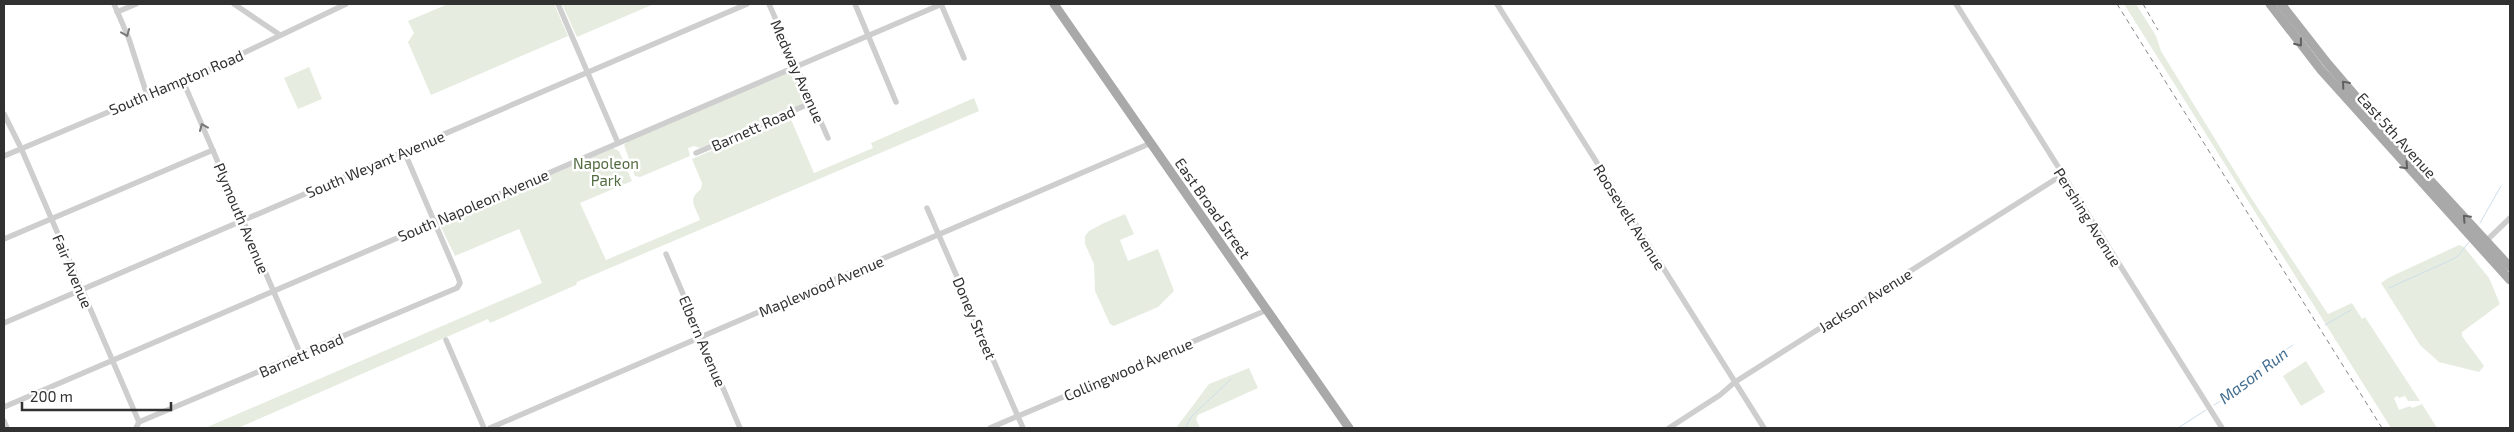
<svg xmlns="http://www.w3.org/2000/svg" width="2514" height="432" font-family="'Exo 2',sans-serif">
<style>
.green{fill:#e6ede0}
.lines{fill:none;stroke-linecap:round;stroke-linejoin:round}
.stream{stroke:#cddeeb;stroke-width:1}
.minor{stroke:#cecece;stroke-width:5.5}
.primary{stroke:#a9a9a9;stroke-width:9}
.rail{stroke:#868686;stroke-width:1;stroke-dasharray:5 4;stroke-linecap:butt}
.oneway{stroke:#787878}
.oneway2{stroke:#616161}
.labels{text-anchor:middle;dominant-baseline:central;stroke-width:5;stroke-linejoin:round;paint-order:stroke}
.street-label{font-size:15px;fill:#313131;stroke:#fff}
.park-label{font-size:15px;fill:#526b40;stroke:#fff}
.water-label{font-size:16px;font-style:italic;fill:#426d8f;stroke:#fff}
</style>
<rect width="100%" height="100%" fill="#fff"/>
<g class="green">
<path d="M448 4H554L568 36 431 95 408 42 414 33 408 21Z"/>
<path d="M562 4H654L577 37Z"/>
<path d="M2124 4H2136L2156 36 2161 51 2250 196 2328 314 2352 303 2362 319 2365 317 2420 401H2408L2405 396 2399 398 2397 396 2394 398 2399 410 2410 406 2412 408 2422 404 2437 428H2391Z"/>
<path d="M309 67 322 99 298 109 284 78Z"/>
<path d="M790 72 796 74 805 97 803 104 700 148 694 146 688 148 690 156 640 177 635 176 624 145 627 142Z"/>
<path d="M974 98 979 111 577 282 576 285 490 323 488 319 238 428H205L542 283 519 229 455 256 441 227 442 222 613 148 619 151 632 181 580 203 606 260 700 220C695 205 687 200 701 189L702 183 692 159 790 117 814 173 873 148 871 143Z"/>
<path d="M1125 214 1134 234 1120 240 1128 261 1158 249 1174 291 1158 307 1114 326 1110 324 1095 291 1094 264 1085 244V236L1089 231 1104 223Z"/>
<path d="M2459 245 2464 247 2489 278 2500 304 2462 332V336L2484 366 2479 372 2439 362 2420 345 2381 283 2390 277Z"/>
<path d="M2306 361 2325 392 2301 406 2283 376Z"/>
<path d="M1249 368 1258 388 1198 415 1196 419 1200 428H1176L1209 384Z"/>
</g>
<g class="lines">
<g class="stream">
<path d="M2480 223 2501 186"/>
<path d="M2389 288 2451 260 2458 256 2469 242"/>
<path d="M2325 325 2351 310"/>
<path d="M2214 405 2243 387 2257 369 2293 345"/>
<path d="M1185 428 1192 416 1231 379"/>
<path d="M2178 428 2206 410"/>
</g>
<g class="minor">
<path d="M114 4 129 39 147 95"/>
<path d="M234 4 280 35"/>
<path d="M558 4 618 143"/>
<path d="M769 4 828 138"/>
<path d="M855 4 896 102"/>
<path d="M941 4 964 58"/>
<path d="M1497 4 1764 428"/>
<path d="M1956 4 2222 428"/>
<path d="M117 12 136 4"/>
<path d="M183 81 301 355"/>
<path d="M4 114 21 148 139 422 136 428"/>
<path d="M696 153 811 103"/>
<path d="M4 156 206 71 346 4"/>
<path d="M927 208 1023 428"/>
<path d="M4 239 213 150"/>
<path d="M2484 243 2510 218"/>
<path d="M666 254 740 428"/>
<path d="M4 323 747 4"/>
<path d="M446 340 484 428"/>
<path d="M4 407 942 4"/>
<path d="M4 421 7 428"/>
<path d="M139 422 457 288 460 283 458 277 404 151"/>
<path d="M490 428 1151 143"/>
<path d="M990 428 1267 310"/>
<path d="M1669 428 1720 395 1735 382 2062 175"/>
</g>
<g class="primary">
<path d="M1054 4 1349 428"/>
<path d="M2270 4 2321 70 2510 280"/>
<path d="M2281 4 2328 64 2394 141 2510 267"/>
</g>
<g class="rail">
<path d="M2117 4 2382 428"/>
<path d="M2143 4 2158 30"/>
</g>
</g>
<defs><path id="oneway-chevron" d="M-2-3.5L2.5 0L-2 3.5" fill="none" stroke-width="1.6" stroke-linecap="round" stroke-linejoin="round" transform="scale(1.25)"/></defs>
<g class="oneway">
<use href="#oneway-chevron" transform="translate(126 33) rotate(68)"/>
<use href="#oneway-chevron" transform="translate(203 127) rotate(-113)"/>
</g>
<g class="oneway2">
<use href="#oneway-chevron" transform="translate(2299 43) rotate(52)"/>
<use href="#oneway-chevron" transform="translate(2345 84) rotate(-131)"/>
<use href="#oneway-chevron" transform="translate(2405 166) rotate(47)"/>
<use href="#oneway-chevron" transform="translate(2466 218) rotate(-133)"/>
</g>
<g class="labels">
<g class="street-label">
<text transform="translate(798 71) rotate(66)">Medway Avenue</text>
<text transform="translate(176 82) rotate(-23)">South Hampton Road</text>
<text transform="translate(753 128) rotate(-24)">Barnett Road</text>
<text transform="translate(2397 135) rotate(48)">East 5th Avenue</text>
<text transform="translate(375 164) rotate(-23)">South Weyant Avenue</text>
<text transform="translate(473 205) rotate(-23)">South Napoleon Avenue</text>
<text transform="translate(1213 208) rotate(55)">East Broad Street</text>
<text transform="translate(1630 217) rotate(58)">Roosevelt Avenue</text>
<text transform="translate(2088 217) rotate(58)">Pershing Avenue</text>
<text transform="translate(242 218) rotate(67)">Plymouth Avenue</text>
<text transform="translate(73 271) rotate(67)">Fair Avenue</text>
<text transform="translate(821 286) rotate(-23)">Maplewood Avenue</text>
<text transform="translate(1865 300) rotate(-32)">Jackson Avenue</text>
<text transform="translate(975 318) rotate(67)">Doney Street</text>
<text transform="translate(703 341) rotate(67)">Elbern Avenue</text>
<text transform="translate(301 355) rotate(-23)">Barnett Road</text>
<text transform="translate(1128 369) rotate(-23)">Collingwood Avenue</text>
</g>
<g class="park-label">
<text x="606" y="163">Napoleon<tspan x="606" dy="17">Park</tspan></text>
</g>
<g class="water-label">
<text transform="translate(2253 375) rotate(-37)">Mason Run</text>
</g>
</g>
<rect width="2514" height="432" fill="none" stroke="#313131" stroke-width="10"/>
<path d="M22 402v8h149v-8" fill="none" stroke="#313131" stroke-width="2.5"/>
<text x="30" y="402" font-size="15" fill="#313131" stroke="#ffffff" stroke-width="4" paint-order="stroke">200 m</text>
</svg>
